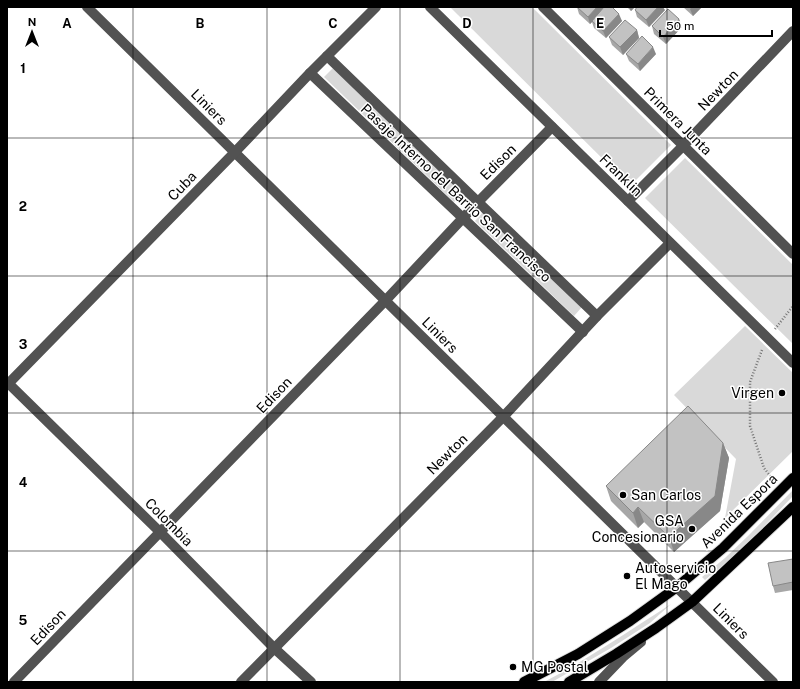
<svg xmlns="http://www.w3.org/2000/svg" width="800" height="689" font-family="'Public Sans',sans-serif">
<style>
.green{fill:#d9d9d9}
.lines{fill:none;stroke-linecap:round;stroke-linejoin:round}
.major-casing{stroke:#dbdbdb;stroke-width:12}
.path{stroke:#747474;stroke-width:2.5;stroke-dasharray:1 2;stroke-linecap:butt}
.minor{stroke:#525252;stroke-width:10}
.major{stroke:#000;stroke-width:10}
.wall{fill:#a7a7a7}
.shaded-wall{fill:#888}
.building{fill:#c2c2c2;stroke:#888}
.grid{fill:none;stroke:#000;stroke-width:1;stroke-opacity:0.55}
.poi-dot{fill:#000;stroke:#fff;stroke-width:1.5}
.labels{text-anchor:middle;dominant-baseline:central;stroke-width:3;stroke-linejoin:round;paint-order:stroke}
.street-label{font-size:14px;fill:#000;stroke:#fff}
.poi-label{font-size:14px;fill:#000;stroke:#fff;text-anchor:start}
.grid-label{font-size:13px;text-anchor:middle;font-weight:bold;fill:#000;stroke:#fff;stroke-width:3;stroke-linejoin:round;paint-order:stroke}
</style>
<rect width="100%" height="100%" fill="#fff"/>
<g class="green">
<path d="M450 7H532L671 145 630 186Z"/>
<path d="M333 68 463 193 454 202 324 77Z"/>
<path d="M685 158 793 265V344L645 198Z"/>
<path d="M483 212 582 307 574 316 475 221Z"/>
<path d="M745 326 793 373V451L725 518 736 459 674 395Z"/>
<path d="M793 490V496L752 539 728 561 705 580 702 577 725 558 748 536Z"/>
<path d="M671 604 650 623 611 648 552 682H544C588 659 629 631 671 604Z"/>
</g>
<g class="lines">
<defs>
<g id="major">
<path d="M524 682 578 654 630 621 677 587 723 548 793 478"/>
<path d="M569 682 616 654 656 628 692 602 793 507"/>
</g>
</defs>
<use href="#major" class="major-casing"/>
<g class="path">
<path d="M775 329 793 306"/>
<path d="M762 350 750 382V426L764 468 774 481"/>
</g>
<g class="minor">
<path d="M87 7 773 682"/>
<path d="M430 7 793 363"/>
<path d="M543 7 793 254"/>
<path d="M327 56 478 202 597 316"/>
<path d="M310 73 583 332"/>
<path d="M628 201 683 146 793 31"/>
<path d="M7 382 160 532 274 648 311 682"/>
<path d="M7 385 235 152 310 73 376 7"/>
<path d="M14 682 385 301 478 202 552 127"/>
<path d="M241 682 503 417 597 316 670 243"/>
<path d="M599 682 623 657 641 642"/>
</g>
<use href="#major" class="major"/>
</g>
<g class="wall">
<path d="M577 7H612L622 21 606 38 594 28 592 22 590 24 579 14Z"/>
<path d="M627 7H635L631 11Z"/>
<path d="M683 7H702L693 16Z"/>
<path d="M635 10H665L649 27 637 17Z"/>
<path d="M679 19 682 27 666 44 654 34 652 26Z"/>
<path d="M637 30 639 38 623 55 612 45 609 37Z"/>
<path d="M626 54H656L640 71 629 61Z"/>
<path d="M723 443 729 458 720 511 674 552 644 522 638 528 611 501 606 486Z"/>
<path d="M793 560V590L775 593 773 586Z"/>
</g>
<g class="shaded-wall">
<path d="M597 7H606L592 21V22L590 24 588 17Z"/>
<path d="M629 7H635L631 11Z"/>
<path d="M658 7H663L665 10 649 27 646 20Z"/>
<path d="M692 7H702L693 16 690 9Z"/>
<path d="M619 14 622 21 606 38 603 31Z"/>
<path d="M679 19 682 27 666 44 663 37Z"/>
<path d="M637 30 639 38 623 55 620 47Z"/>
<path d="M653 47 656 54 640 71 638 64Z"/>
<path d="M723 443 729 458 720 511 674 552 669 537Z"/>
<path d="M638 507 644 522 638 528 633 513Z"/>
</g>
<g class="building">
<path d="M577 7H597L588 17Z"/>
<path d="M604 7H612L619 14 603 31 592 21Z"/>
<path d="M637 7H658L646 20 635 10Z"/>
<path d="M668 9 679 19 663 37 652 26Z"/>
<path d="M625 20 637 30 620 47 609 37Z"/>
<path d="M642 36 653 47 638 64 626 54Z"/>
<path d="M688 406 723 443 715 496 669 537 638 507 633 513 606 486Z"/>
<path d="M793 559V582L773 586 768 563Z"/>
</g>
<path class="grid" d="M133 7V682M267 7V682M400 7V682M533 7V682M667 7V682M7 138H793M7 276H793M7 413H793M7 551H793"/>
<g class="poi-dot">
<circle cx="782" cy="393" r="4"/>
<circle cx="623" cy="495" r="4"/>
<circle cx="692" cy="529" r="4"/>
<circle cx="627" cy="576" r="4"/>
<circle cx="513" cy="667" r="4"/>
</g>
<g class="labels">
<g class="street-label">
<text transform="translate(718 90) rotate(-46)">Newton</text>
<text transform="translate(209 107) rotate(45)">Liniers</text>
<text transform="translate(678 121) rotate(45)">Primera Junta</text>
<text transform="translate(498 162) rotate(-45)">Edison</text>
<text transform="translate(621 175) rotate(44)">Franklin</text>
<text transform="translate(182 186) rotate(-46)">Cuba</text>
<text transform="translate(456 193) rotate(43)">Pasaje Interno del Barrio San Francisco</text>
<text transform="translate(440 335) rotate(45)">Liniers</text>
<text transform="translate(274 395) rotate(-46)">Edison</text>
<text transform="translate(447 454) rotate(-45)">Newton</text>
<text transform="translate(739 511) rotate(-44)">Avenida Espora</text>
<text transform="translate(169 522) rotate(45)">Colombia</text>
<text transform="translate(731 621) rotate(45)">Liniers</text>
<text transform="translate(48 627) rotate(-46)">Edison</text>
</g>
<g class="poi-label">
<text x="774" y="393" text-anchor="end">Virgen</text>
<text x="631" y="495">San Carlos</text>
<text x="684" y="521" text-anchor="end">GSA<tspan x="684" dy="16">Concesionario</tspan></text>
<text x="635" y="568">Autoservicio<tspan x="635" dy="16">El Mago</tspan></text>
<text x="521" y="667">MG Postal</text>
</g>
</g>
<g class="grid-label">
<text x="67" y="28">A</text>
<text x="200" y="28">B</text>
<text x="333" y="28">C</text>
<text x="467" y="28">D</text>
<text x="600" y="28">E</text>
<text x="23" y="73">1</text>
<text x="23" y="211">2</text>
<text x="23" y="349">3</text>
<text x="23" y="487">4</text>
<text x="23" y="625">5</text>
</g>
<rect width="800" height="689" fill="none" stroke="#000000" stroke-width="16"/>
<g transform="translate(32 32)" stroke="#ffffff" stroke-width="3" paint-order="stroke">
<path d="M0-3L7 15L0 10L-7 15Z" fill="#000000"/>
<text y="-6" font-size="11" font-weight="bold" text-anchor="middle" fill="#000000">N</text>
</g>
<path d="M660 30v6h112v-6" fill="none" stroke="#000000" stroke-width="2"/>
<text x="666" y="30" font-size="12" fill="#000000" stroke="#ffffff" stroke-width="3" paint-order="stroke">50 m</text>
</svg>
